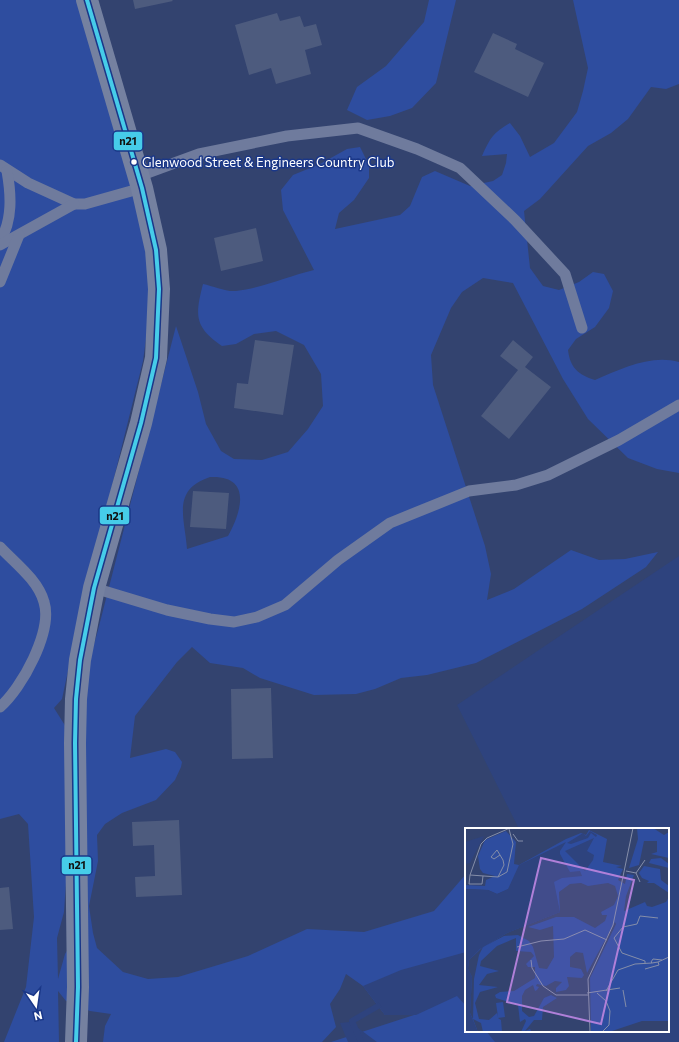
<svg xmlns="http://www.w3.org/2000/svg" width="679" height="1042" font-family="Commissioner,sans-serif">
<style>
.green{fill:#2e4d9f;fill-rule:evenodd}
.water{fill:#2e437e}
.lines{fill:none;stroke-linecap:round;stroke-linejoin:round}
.stream{stroke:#2e437e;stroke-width:6}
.building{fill:#4d5b7e}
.service{stroke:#6f7b9d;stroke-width:11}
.secondary{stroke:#7581a0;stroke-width:22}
.bus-1-casing{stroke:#1a3788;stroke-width:7}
.bus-1{stroke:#46cce9;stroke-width:4}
.bus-dot{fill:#fff;stroke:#1a3788;stroke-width:1.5}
.labels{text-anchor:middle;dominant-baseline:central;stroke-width:3;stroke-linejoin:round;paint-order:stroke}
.bus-label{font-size:13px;fill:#fff;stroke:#1a3788;text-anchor:start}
.inset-road{fill:none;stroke:#858ea9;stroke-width:1}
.view{fill:#b080d9;fill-opacity:0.15;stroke:#b080d9;stroke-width:2}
.inset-edge{fill:none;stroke:#fff;stroke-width:2}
.line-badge{stroke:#1a3788;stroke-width:1.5}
.pale-badge-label{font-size:11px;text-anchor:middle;font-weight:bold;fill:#111}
</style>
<rect width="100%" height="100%" fill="#33436f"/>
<g class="green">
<path d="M0 0H77L138 200 152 295 143 361 80 615 62 699 54 708 66 727 88 666 98 630 176 326 198 392 206 424 221 451 234 459 262 460 288 452 308 429 323 406 321 374 304 345 276 331 254 334 236 344 222 346C194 327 195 315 203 284 213 286 226 292 236 291 263 288 288 276 314 270L283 210 281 190 293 175 320 164 347 149 360 147 369 165V178L354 200 339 213 335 229 400 215 410 206 422 177 435 171 470 186 493 181 502 175 506 163 507 154 482 156C490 138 493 133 510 123L520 136 530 157 554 143 577 112 583 91 588 68 573 0H679V84L666 89 651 87 628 119 611 133 588 146 540 199 524 211 530 268 543 286 559 290 579 282 593 272 604 274 613 291 609 308 595 327 576 339 568 350C570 367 578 375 595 380 621 369 651 354 679 362V473L657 469 628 458 588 419 563 379 513 283 483 278 462 292 451 308 431 355 433 385 485 546 491 574 487 600 514 589 571 550 599 560 625 559 658 552 646 567 582 609 476 663 427 675 401 678 375 689 356 694 314 695 260 678 243 668 210 663 192 647 177 662 135 716 130 758 166 749 175 752 182 762 181 767 175 780 156 800 122 813 105 824 97 835 98 861 89 906 93 933 97 948 123 972 148 979 178 977 248 956 307 929 364 932 434 911 466 874V1031H668L679 1042H331L414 1015H385L363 986 346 974 340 989 330 1004 336 1027 322 1042H103L105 1026 111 1014 90 1011 66 1001 58 991 59 1042H4L26 987 34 917 28 824 19 814 0 819ZM210 477C252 475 242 511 228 536L187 549C185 518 171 490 210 477ZM67 868 68 949 65 954 58 979 57 938 64 912Z"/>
<path d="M429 0H456L436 83 412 108 390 116 367 120 347 110 357 87 386 66 424 22Z"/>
</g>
<g class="water">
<path d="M679 556V1042H495L486 1031H668V829H519L457 705Z"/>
<path d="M466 952V1006L457 996 416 1015H385L363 986 401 970Z"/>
<path d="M350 1022 377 1042H348L340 1023Z"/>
</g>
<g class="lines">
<path class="stream" d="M361 1042 352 1021 378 1006"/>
</g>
<g class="building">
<path d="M133 0H172L173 1 135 9Z"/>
<path d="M277 13 280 21 300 16 304 27 316 24 322 45 305 50 311 74 276 84 271 68 249 75 235 25Z"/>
<path d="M493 33 517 44 515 49 544 63 528 97 474 72Z"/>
<path d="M256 228 263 261 221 271 214 238Z"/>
<path d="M255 340 294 345 283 415 234 408 237 383 248 384Z"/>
<path d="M513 340 533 357 525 367 551 387 509 439 481 416 518 370 500 356Z"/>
<path d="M193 491 229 493 226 529 190 527Z"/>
<path d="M271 688 273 758 232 759 231 689Z"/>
<path d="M179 820 182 895 136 897 135 877 155 876 154 845 133 846 132 822Z"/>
<path d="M9 887 13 929 0 930V888Z"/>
</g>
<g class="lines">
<g class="service">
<path d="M0 165 28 183 74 204H85L142 188"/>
<path d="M139 176 199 154 287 136 358 128 417 149 460 168 515 220 565 274 582 328"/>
<path d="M0 241C13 220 11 194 7 171"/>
<path d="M0 245 74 204"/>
<path d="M0 282 19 235"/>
<path d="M0 547C15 563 38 580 44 602 53 631 22 688 0 707"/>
<path d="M94 588 167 610 210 619 234 622 257 617 285 605 338 560 390 523 469 491 516 485 548 475 619 440 679 405"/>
</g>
<path class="secondary" d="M76 1042 78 987 75 743 76 699 80 660 94 588 141 423 156 358 159 289 156 250 142 188 87 0"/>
<defs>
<path id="bus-1" d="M76 1042 78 987 75 743 76 699 80 660 94 588 141 423 156 358 159 289 156 250 142 188 87 0"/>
</defs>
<use href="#bus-1" class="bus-1-casing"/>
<use href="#bus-1" class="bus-1"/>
</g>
<circle class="bus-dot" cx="134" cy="162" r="3.5"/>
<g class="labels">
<g class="bus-label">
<text x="142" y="162">Glenwood Street &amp; Engineers Country Club</text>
</g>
</g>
<g transform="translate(465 828)">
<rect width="204" height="204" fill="#33436f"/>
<path d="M172 0H188L199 7 204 4V30L186 26 192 24V13H179L174 37 164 40 173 11ZM124 2 142 11 138 34 157 38 151 39 158 41 153 52 160 56 162 46 169 47 161 68 159 83 180 74 182 78 187 79 201 74 204 69V193H177L144 204H126L125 150 151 96 150 94 122 145 118 125 111 124 105 129V139L116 141 119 147 117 150 102 149 104 158 101 162 91 164V160L97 154 90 153 81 158 72 156 71 158 74 159 72 162 70 163 68 157 60 162 57 168V183L64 189 69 188 79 170 86 167 92 170 78 179 77 192H69L60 203 65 201 67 204H56L61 193 60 191 55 194 53 177 31 170 30 167 35 164 49 163 70 150V139H63L61 136 69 128 66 124 51 123V110L32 118 16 133 15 138 34 143 22 146 14 157 33 159 15 164 10 175 14 191 24 192 32 185 33 189 31 175 38 174 40 189 33 190 36 192 37 204H18L16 195 8 191 13 204 6 200 0 132 44 61 32 66 23 62 0 61V49V57L20 58 21 52 30 48 18 45 15 41 13 28 20 12 41 3 51 14 49 36 54 37 101 11 116 5 121 7ZM116 55 123 58 143 55 150 58 153 68 149 77 136 84 137 87H142L140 93 130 100 109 89H91L63 99 75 102 88 98 89 129 82 141 74 140 68 119 64 113 53 107 39 108 22 117 42 105 95 84 94 64 105 56ZM18 119 14 127 9 151 8 191 5 185 7 149 3 141 4 132ZM196 30 204 36V40L184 35 186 31ZM179 38 195 41 196 52 204 58V65L189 55H182L184 53 177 50 174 45Z" fill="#2e4d9f" fill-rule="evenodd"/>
<path d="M125 3 132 7 131 9 126 5 123 10 106 16 102 15 118 5 121 8ZM19 8 5 35 0 36V14ZM129 10 122 23 129 27 128 32 120 43 100 23ZM101 14 95 23V26L105 44 115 43 117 48 97 50 89 54 95 84 42 105 15 121 4 132 3 141 7 149 5 185 13 204H0V61L23 62 32 66 43 61 54 37Z" fill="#2e437e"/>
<path class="inset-road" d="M44 1 48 16 42 44 33 49 5 47 16 16 22 10 45 0M48 6 53 13H58M161 43 171 45 175 54M171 45 180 32M5 47 4 56H17L18 48M33 49 39 37 38 32 32 22 26 29 29 31 35 27M52 119 76 113 99 111 120 102 142 112M66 132 67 140 78 158 91 167H123M197 132 188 131 186 134 187 135 193 134 204 129M180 136V133L157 125 149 110 158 99 172 96 175 88 193 90M180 141 194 137 193 134M158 162 161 179M141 163 153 142 170 136 187 135M122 165 155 160M132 165 141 173 145 183 144 197 137 204M125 204 123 151 148 97 168 0"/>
<path class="view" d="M76 30 169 52 136 196 42 174Z"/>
<rect width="204" height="204" class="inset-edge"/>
</g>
<g class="line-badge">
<rect x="113" y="131" width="30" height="20" rx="4" fill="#46cce9"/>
<rect x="99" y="506" width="31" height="19" rx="4" fill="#46cce9"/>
<rect x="61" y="856" width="31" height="19" rx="4" fill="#46cce9"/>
</g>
<g class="pale-badge-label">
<text x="128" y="145">n21</text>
<text x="115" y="520">n21</text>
<text x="77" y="869">n21</text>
</g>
<g transform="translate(36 1006) rotate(167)" stroke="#1a3788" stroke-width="3" paint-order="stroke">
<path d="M0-3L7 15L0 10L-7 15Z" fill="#ffffff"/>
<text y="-6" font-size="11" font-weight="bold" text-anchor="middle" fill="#ffffff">N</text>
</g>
</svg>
